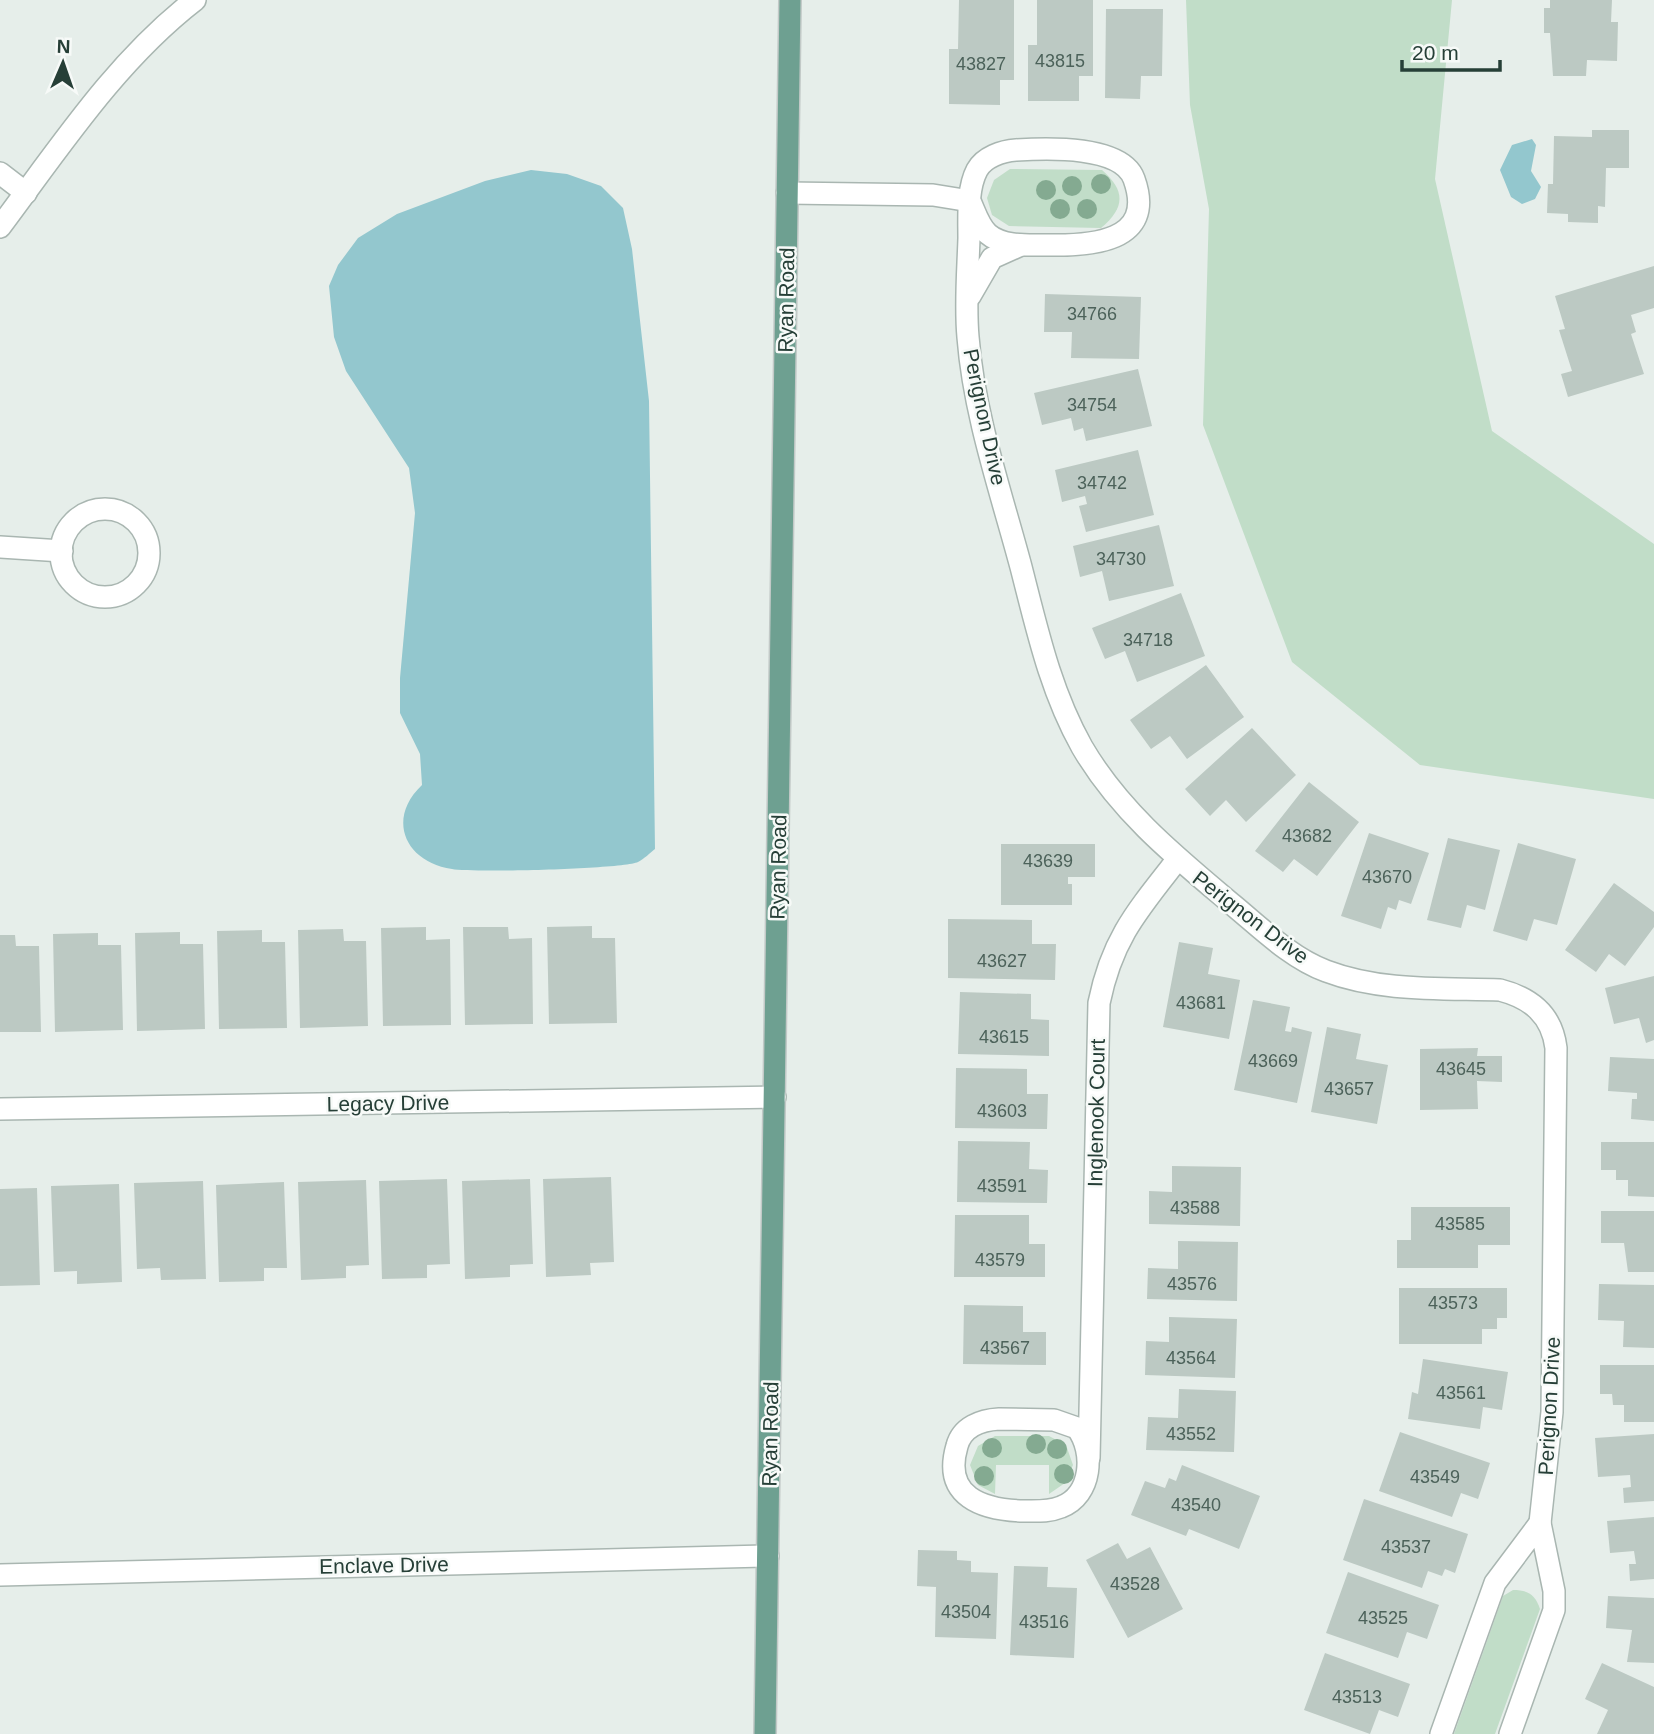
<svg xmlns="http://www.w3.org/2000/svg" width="1654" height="1734" font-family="Helvetica,sans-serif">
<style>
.green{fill:#c1ddc8}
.water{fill:#93c7ce}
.building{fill:#bcc9c3}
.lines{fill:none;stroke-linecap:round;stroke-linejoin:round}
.minor-casing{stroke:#a9b6b1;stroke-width:24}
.major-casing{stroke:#c2c9c7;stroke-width:24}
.minor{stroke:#fff;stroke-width:21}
.major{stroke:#6ea091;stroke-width:21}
.tree{fill:#84aa91}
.labels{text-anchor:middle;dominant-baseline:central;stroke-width:5;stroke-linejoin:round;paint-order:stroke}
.number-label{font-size:18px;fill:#4c625a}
.street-label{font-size:21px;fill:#263f37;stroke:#f7faf8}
</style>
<rect width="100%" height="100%" fill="#e6eeea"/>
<g class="green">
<path d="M1186 0H1452L1435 179 1492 431 1654 544V799L1420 765 1292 662 1203 425 1209 209 1190 105Z"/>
<path d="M1010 169 1102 170C1126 191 1125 208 1101 228L1009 226 992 215 987 198 994 180Z"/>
<path d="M995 1436H1049L1066 1445 1073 1465 1065 1483 1049 1494V1465H996L995 1494 978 1485 970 1465 978 1446Z"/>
<path d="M1513 1590C1528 1590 1535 1594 1540 1609L1495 1734H1454L1503 1596Z"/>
</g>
<g class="water">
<path d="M1532 139 1536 145 1531 171 1541 187 1535 199 1522 204 1511 197 1500 170 1512 145Z"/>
<path d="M531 170 567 174 601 186 623 208 632 249 649 401 655 849C650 853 644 859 638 862 624 869 472 873 452 869 405 862 386 819 422 785L420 754 400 713V678L415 513 409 468 346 371 334 337 329 286 338 265 358 238 397 214 485 181Z"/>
</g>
<g class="building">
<path d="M959 0H1014V80H1000V105L949 104V49H958Z"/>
<path d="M1037 0H1093V76H1079V101H1028V45H1037Z"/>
<path d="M1550 0H1612L1611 22H1618L1617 61 1587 60 1586 76H1553L1550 33H1544V8H1550Z"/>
<path d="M1106 9H1163L1162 76H1141L1140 99 1105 98Z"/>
<path d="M1592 130H1629V168H1606L1605 207 1598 206V223L1568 222V214L1547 213 1548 184H1553L1554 136 1592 137Z"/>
<path d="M1654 266V308L1631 315 1636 332 1631 334 1644 374 1568 397 1561 374 1572 371 1559 330 1565 329 1555 296Z"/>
<path d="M1045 294 1141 297 1139 359 1071 358 1072 332H1044Z"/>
<path d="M1138 369 1152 426 1086 441 1083 428 1074 431 1071 418 1042 425 1034 393Z"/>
<path d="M1138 450 1154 515 1086 532 1079 506 1087 504 1085 496 1062 502 1055 470Z"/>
<path d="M1159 525 1174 586 1109 601 1102 571 1080 577 1073 546Z"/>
<path d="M1181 593 1205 656 1137 682 1125 651 1105 659 1092 628Z"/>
<path d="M1206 665 1244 717 1187 759 1170 736 1151 749 1130 720Z"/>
<path d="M1252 728 1296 775 1246 822 1226 800 1210 816 1185 789Z"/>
<path d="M1309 782 1359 822 1317 876 1294 859 1283 872 1255 851Z"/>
<path d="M1369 833 1429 853 1411 904 1399 900 1396 910 1388 907 1381 929 1341 916Z"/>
<path d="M1448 838 1500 850 1485 910 1467 905 1461 928 1427 920Z"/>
<path d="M1518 843 1576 859 1557 925 1534 919 1527 941 1493 931Z"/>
<path d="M1001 844H1095V877H1068V884H1072V905H1001Z"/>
<path d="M1614 883 1654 912V927L1625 966 1609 954 1596 972 1565 950Z"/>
<path d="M948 919 1032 920V944H1056L1055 980 948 978Z"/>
<path d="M592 926V938H615L617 1023 549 1024 547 927Z"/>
<path d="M426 927V940L450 939 451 1025 383 1026 381 928Z"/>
<path d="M463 927H508L509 939 532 938 533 1024 465 1025Z"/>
<path d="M343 929 344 941H366L368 1026 300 1028 298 930Z"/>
<path d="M262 930V942H285L287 1028 219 1029 217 931Z"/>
<path d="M180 932V944H203L205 1029 137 1031 135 933Z"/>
<path d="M98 933V945H121L123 1030 55 1032 53 934Z"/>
<path d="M0 935H15L16 946H39L41 1032H0Z"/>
<path d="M1179 942 1213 948 1208 974 1240 980 1229 1039 1163 1027Z"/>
<path d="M1654 976V1040L1646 1043 1639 1018 1614 1024 1605 988Z"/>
<path d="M960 992 1031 994V1019L1049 1020V1056L958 1054Z"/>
<path d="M1253 1000 1290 1007 1285 1031 1291 1032 1292 1027 1312 1032 1297 1103 1234 1090Z"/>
<path d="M1327 1027 1361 1034 1356 1059 1388 1065 1377 1124 1311 1112Z"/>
<path d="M1478 1048 1477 1056H1502V1082L1477 1081 1478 1109 1420 1110V1049Z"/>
<path d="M1610 1057 1654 1059V1121L1631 1119 1632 1099H1637V1093L1608 1091Z"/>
<path d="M956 1068 1027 1069V1094H1048L1047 1129 955 1128Z"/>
<path d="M958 1141 1030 1142 1029 1169 1048 1170 1047 1203 957 1202Z"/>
<path d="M1601 1142H1654V1197L1628 1196V1180H1616V1170H1601Z"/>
<path d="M1172 1166 1241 1167 1240 1226 1149 1224V1191L1172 1192Z"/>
<path d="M611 1177 614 1262 590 1263 591 1275 546 1277 543 1179Z"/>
<path d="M447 1179 450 1264 427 1265V1278L382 1279 379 1181Z"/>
<path d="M530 1179 533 1264 510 1265V1277L465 1279 462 1181Z"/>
<path d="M366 1180 369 1265 346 1266V1278L301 1280 298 1182Z"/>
<path d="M203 1181 206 1279 161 1280 160 1268 137 1269 134 1183Z"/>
<path d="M284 1182 287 1268H264V1281L219 1282 216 1185Z"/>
<path d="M119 1184 122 1282 77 1284V1271L54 1272 51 1186Z"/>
<path d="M37 1188 40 1285 0 1286V1189Z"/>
<path d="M1411 1207H1510V1245H1478V1268H1397V1240H1411Z"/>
<path d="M1601 1211H1654V1272H1628L1624 1243H1601Z"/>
<path d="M955 1215H1029V1244H1045V1277H954Z"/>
<path d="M1178 1241 1238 1242 1237 1301 1147 1299 1148 1268 1178 1269Z"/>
<path d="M1599 1284 1654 1285V1348L1623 1347 1624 1321 1598 1320Z"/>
<path d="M1399 1288H1507V1318H1497V1329H1482V1344H1399Z"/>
<path d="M964 1305 1023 1306V1332H1046V1365L963 1364Z"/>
<path d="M1169 1317 1237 1319 1235 1378 1145 1375 1146 1341 1169 1342Z"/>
<path d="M1423 1359 1508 1372 1502 1410 1483 1407 1480 1429 1408 1419 1412 1392 1418 1394Z"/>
<path d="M1600 1365H1654V1422H1624V1405H1613L1612 1394H1600Z"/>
<path d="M1179 1389 1236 1391 1234 1452 1146 1450 1148 1417 1178 1418Z"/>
<path d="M1400 1432 1490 1463 1478 1499 1461 1493 1452 1517 1379 1491Z"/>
<path d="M1654 1434V1501L1624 1503 1623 1488 1631 1487 1630 1475 1598 1477 1595 1438Z"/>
<path d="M1182 1465 1260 1496 1239 1549 1189 1529 1186 1536 1131 1515 1145 1481 1165 1488 1169 1478 1176 1481Z"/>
<path d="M1364 1499 1468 1534 1455 1573 1445 1569 1442 1576 1428 1571 1422 1588 1343 1560Z"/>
<path d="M1654 1517V1579L1630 1581 1629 1564H1636L1634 1551 1610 1553 1607 1521Z"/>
<path d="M1118 1543 1127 1559 1150 1547 1183 1609 1128 1638 1086 1560Z"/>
<path d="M918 1550 957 1551V1560L971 1561V1572L998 1573 996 1639 935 1637 936 1587 917 1586Z"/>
<path d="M1014 1566 1048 1567 1047 1587 1077 1588 1074 1658 1010 1655Z"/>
<path d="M1348 1572 1439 1605 1427 1639 1407 1632 1398 1658 1326 1633Z"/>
<path d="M1608 1596 1654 1598V1663L1627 1662 1632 1630 1606 1628Z"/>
<path d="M1325 1653 1410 1684 1398 1717 1379 1710 1370 1734 1304 1710Z"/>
<path d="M1602 1663 1654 1687V1734H1597L1608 1710 1585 1699Z"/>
</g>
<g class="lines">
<defs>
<g id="minor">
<path d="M0 173 26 193"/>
<path d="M787 193 933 195 970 201"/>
<path d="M970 201C975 212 979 226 988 234 1003 247 1028 245 1047 245 1089 246 1157 243 1134 179 1122 145 1047 148 1016 150 1002 151 984 157 977 170 967 189 969 217 969 238 968 271 965 304 968 337 974 415 1001 492 1021 567 1037 629 1050 690 1082 747 1120 812 1176 857 1233 905 1262 929 1291 958 1326 971 1381 992 1443 988 1500 990 1531 998 1552 1015 1556 1048L1552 1412 1540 1523"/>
<path d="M0 227C60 147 116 61 195 0"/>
<path d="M970 296 992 258 1021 245"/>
<circle cx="105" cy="553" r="44"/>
<path d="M0 547 62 551"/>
<path d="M0 1109 775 1097"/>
<path d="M999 1419 1054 1420 1077 1428C1095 1452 1092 1495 1061 1507 1049 1512 1036 1511 1024 1511 983 1510 942 1497 957 1446 962 1427 981 1420 999 1419Z"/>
<path d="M1089 1458 1099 1003C1112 939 1137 911 1177 860"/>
<path d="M0 1575 768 1556"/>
<path d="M1441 1734 1495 1583 1540 1523 1554 1591V1610L1510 1734"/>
</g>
<path id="major" d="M765 1734 790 0"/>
</defs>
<use href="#minor" class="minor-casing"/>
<use href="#major" class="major-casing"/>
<use href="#minor" class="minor"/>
<use href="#major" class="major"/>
</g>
<g class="tree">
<circle cx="1101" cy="184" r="10"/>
<circle cx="1072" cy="186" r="10"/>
<circle cx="1046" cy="190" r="10"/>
<circle cx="1060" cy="209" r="10"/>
<circle cx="1087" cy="209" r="10"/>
<circle cx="1036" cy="1444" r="10"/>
<circle cx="992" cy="1448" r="10"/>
<circle cx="1057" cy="1449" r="10"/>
<circle cx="1064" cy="1474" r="10"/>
<circle cx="984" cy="1476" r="10"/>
</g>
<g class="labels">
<g class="number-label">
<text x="1060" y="61">43815</text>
<text x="981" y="64">43827</text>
<text x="1092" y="314">34766</text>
<text x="1092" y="405">34754</text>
<text x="1102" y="483">34742</text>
<text x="1121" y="559">34730</text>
<text x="1148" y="640">34718</text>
<text x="1307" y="836">43682</text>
<text x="1048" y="861">43639</text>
<text x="1387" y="877">43670</text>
<text x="1002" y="961">43627</text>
<text x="1201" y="1003">43681</text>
<text x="1004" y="1037">43615</text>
<text x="1273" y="1061">43669</text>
<text x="1461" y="1069">43645</text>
<text x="1349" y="1089">43657</text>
<text x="1002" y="1111">43603</text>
<text x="1002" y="1186">43591</text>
<text x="1195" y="1208">43588</text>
<text x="1460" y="1224">43585</text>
<text x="1000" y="1260">43579</text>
<text x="1192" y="1284">43576</text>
<text x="1453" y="1303">43573</text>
<text x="1005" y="1348">43567</text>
<text x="1191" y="1358">43564</text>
<text x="1461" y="1393">43561</text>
<text x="1191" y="1434">43552</text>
<text x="1435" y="1477">43549</text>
<text x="1196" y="1505">43540</text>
<text x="1406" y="1547">43537</text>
<text x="1135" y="1584">43528</text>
<text x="966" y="1612">43504</text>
<text x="1383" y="1618">43525</text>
<text x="1044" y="1622">43516</text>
<text x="1357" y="1697">43513</text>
</g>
<g class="street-label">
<text transform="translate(786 300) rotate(-89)">Ryan Road</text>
<text transform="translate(985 417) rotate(78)">Perignon Drive</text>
<text transform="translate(778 867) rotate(-89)">Ryan Road</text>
<text transform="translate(1251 917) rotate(37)">Perignon Drive</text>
<text transform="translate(388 1103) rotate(-1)">Legacy Drive</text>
<text transform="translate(1096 1113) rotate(-89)">Inglenook Court</text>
<text transform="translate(1549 1406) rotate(-87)">Perignon Drive</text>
<text transform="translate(770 1434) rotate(-89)">Ryan Road</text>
<text transform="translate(384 1565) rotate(-1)">Enclave Drive</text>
</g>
</g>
<g transform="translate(63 63) rotate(2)" stroke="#f7faf8" stroke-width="5" paint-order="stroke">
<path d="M0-5L12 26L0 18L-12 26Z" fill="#263f37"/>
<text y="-10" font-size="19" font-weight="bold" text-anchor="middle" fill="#263f37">N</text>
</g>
<path d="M1402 60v10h98v-10" fill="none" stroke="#263f37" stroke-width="3.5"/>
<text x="1412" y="60" font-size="21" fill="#263f37" stroke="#f7faf8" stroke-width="5" paint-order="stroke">20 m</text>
</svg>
